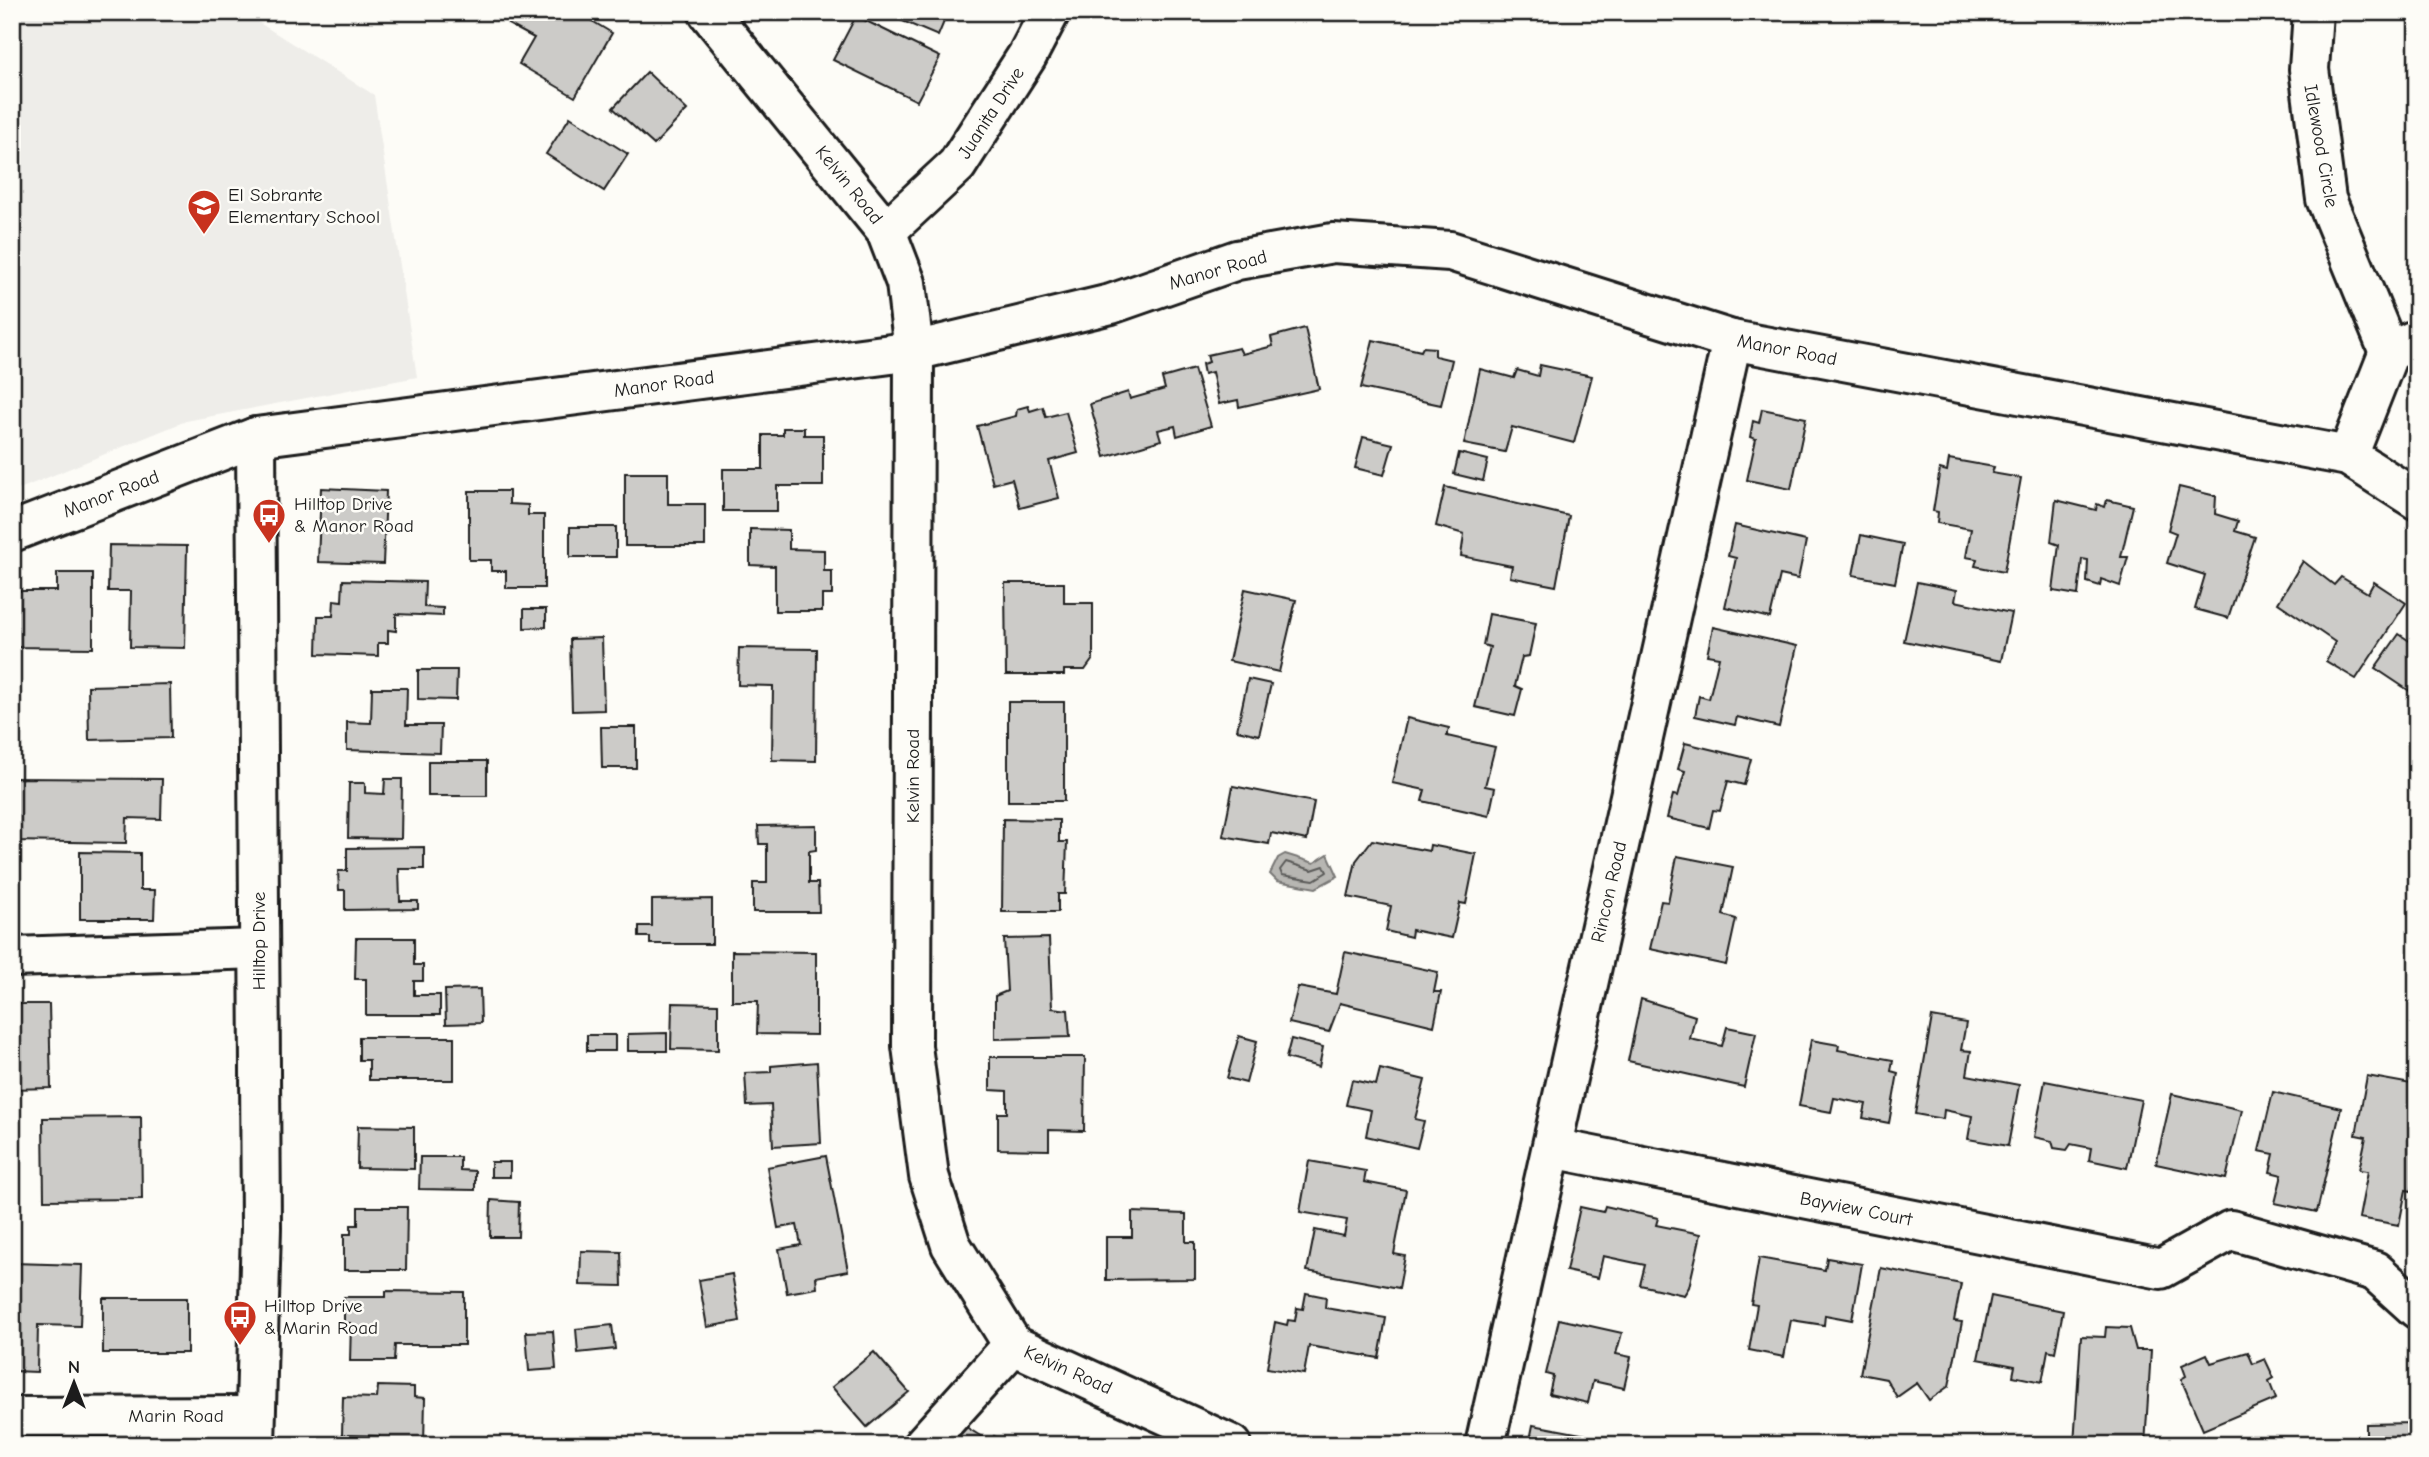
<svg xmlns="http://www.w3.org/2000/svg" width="2429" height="1457" font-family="'Comic Neue',sans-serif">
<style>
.built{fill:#eeede9}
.water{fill:#b7b6b2;stroke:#797876;stroke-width:2}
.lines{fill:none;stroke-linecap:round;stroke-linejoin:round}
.shore{stroke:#5a5a58;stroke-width:2}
.building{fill:#cccbc8;stroke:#1c1c1c;stroke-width:2}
.minor-casing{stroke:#1c1c1c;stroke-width:44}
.minor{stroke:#fdfcf7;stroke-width:38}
.labels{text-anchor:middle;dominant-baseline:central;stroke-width:5;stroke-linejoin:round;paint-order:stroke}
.street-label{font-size:19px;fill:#1c1c1c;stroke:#fdfcf7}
.poi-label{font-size:19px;fill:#1c1c1c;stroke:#fdfcf7;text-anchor:start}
</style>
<rect width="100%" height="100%" fill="#fdfcf7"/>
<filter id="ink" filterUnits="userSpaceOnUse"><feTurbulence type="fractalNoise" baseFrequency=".0143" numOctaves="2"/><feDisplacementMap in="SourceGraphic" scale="14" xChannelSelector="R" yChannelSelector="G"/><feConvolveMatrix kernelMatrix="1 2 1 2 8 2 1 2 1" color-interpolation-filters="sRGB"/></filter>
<g filter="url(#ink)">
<path class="built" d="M12 12H242L374 95 417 377 186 421 12 492Z"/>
<path class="water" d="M1285 854 1314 863 1328 854 1338 876 1316 888 1277 881 1270 874 1278 858Z"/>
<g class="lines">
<path class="shore" d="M1286 862 1312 870 1324 866 1327 872 1314 880 1282 875 1280 870Z"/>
</g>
<g class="building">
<path d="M515 12H577L612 33 575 97 519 64 534 38 508 24Z"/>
<path d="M895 12H948L938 36 893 17Z"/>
<path d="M856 16 940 57 917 101 833 60Z"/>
<path d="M647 72 687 110 654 145 613 108Z"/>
<path d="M570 117 628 154 604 191 546 154Z"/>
<path d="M1305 328 1319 389 1239 407 1238 400 1219 404 1212 372 1204 374 1202 364 1209 362 1207 355 1239 348 1242 354 1273 346 1271 337Z"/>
<path d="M1373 340 1421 351 1423 347 1435 348V356L1452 360 1441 405 1361 388Z"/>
<path d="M1540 365 1592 376 1574 443 1512 427 1505 452 1464 444 1480 369 1514 378 1517 370 1538 376Z"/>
<path d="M1194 369 1211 426 1177 436 1175 426 1158 430 1161 440 1105 457 1090 404 1128 392 1130 399 1165 389 1162 378Z"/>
<path d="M1028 406 1030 411 1043 407 1046 417 1066 412 1078 453 1049 461 1059 498 1020 508 1012 479 993 484 977 426 1016 416 1017 409Z"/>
<path d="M1762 409 1806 418 1791 489 1747 480 1756 439 1750 437 1753 421 1759 423Z"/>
<path d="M783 428H804V435H823V486H777V511H723V469H763V435H783Z"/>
<path d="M1363 437 1393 444 1384 475 1355 468Z"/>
<path d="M1459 453 1488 460 1483 481 1454 474Z"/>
<path d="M1949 459 1994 467 1992 473 2021 478 2004 572 1975 566 1977 559 1966 557 1971 529 1937 523 1938 512 1933 511 1940 469 1947 471Z"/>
<path d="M625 473H668V504H705V546H625Z"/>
<path d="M1445 487 1569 516 1556 586 1510 577 1512 566 1461 556 1464 534 1436 526Z"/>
<path d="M2179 487 2216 496 2215 514 2238 521 2235 531 2255 537 2228 618 2195 609 2205 575 2167 563 2176 533 2168 530Z"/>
<path d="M321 488 386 491 383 564 318 562Z"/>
<path d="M469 491H509V504L528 505V515H544V588H506V571H491V560H469Z"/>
<path d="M2056 500 2096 510 2097 504 2105 507 2107 500 2133 506 2121 557H2128L2120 586 2101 579 2100 586 2087 582 2088 560 2082 559 2078 595 2053 591 2059 545 2051 542Z"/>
<path d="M1735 525 1806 541 1798 579 1780 575 1770 618 1725 607 1736 558 1728 556Z"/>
<rect x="570" y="527" width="46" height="30"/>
<path d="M750 529 789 530V549L824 550V571H832V595H822V611H775V566L750 565Z"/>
<path d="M1861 535 1903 544 1895 583 1853 575Z"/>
<path d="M109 545 187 546 185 648 130 647 131 591H108Z"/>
<path d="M2303 561 2334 585 2341 577 2368 593 2374 582 2406 603 2356 679 2326 661 2335 642 2278 603Z"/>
<path d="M57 573H93V648L12 647 15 591H57Z"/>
<path d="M343 580 425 582 424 607 443 608V616L396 614V631L388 630V643H378V656L317 654 318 616H333L334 600 342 601Z"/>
<path d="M1917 582 1957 590 1955 601 2011 613 2001 661 1904 641Z"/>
<path d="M1005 583H1064V603H1093V659L1085 670H1064V675H1006Z"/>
<path d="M1245 589 1296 600 1279 672 1229 661Z"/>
<path d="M524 609H546V627L524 628Z"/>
<path d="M1489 614 1536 623 1529 656 1522 657 1515 686 1522 689 1515 716 1475 707 1490 647 1483 645Z"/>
<path d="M1713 627 1797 646 1779 727 1737 717 1735 725 1695 716 1699 696 1709 699 1719 657 1707 655Z"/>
<path d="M2399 634 2417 646V696L2375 668Z"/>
<path d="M602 638 604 710 572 711 570 639Z"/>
<path d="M739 648 817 649 816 761 772 760 773 686 738 685Z"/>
<path d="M418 670H457L456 700 418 699Z"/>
<path d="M1248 679 1271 684 1259 735 1237 730Z"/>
<path d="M170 684 171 738 89 740 88 686Z"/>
<path d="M372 688H407L406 725H441L440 753 347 750V722L371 723Z"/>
<rect x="1008" y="702" width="56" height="99"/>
<path d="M1407 718 1449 728 1447 736 1495 747 1485 786 1495 788 1489 816 1422 801 1425 790 1392 783Z"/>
<path d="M601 727H636V768H602Z"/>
<path d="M1685 743 1751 759 1744 785 1728 781 1720 811 1713 810 1709 828 1667 818 1673 795 1678 796 1685 771 1678 769Z"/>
<rect x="428" y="761" width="59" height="35"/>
<path d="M12 778 162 779 161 819 127 818 126 843 12 841Z"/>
<path d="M385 779H402L401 839 348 838 349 783H365V793L384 794Z"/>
<path d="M1233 786 1314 802 1307 840 1271 833 1269 844 1223 836Z"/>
<path d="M1003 819 1059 820V842H1067L1065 894H1058V912H1002Z"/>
<path d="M816 825V850L809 851V883H818L819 912H753V883H767V844H759L758 826Z"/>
<path d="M1372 840 1429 851 1430 845 1476 854 1466 904 1460 903 1452 938 1412 930 1411 937 1386 931 1391 906 1348 897 1356 861Z"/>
<path d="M424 847V869H399L400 901H418V909L345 910V890H339L338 871H347V848Z"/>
<path d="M80 852 140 853V890H155L154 919H80Z"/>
<path d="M1677 856 1733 867 1723 915 1736 919 1726 965 1650 949 1661 901 1668 902Z"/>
<path d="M712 899V944H650V937H639V926H652V900Z"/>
<path d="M356 938H414V965H423V981H414V995H440V1015H366V979H355Z"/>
<path d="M1049 938 1052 1008 1068 1010 1070 1037 995 1039V996L1007 991 1004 939Z"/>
<path d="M732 951 816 952V1035L757 1034 758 1001H732Z"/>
<path d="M1345 952 1438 972 1434 992H1441L1434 1026 1340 1003 1329 1032 1289 1023 1298 987 1336 994Z"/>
<path d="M480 989 481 1023 446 1024 445 990Z"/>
<path d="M12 990H15V1004H49L51 1088 12 1089Z"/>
<path d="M1641 999 1695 1016 1690 1039 1722 1046 1727 1027 1756 1033 1744 1087 1628 1061Z"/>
<path d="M672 1003 718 1004V1050L671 1049Z"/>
<path d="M1932 1017 1966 1023 1961 1050 1971 1051 1967 1075 2019 1085 2008 1146 1968 1139 1972 1116 1944 1110 1943 1119 1915 1114Z"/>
<path d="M667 1033V1051H628V1034Z"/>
<rect x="587" y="1035" width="28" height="16"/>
<path d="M1239 1036 1257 1041 1246 1083 1227 1078Z"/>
<path d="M359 1037H454V1080H369V1060H359Z"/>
<path d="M1291 1039 1323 1047 1319 1067 1286 1058Z"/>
<path d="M1811 1040 1839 1045 1838 1050 1893 1060 1891 1071 1898 1073 1889 1123 1863 1118 1866 1104 1834 1098 1831 1112 1799 1106Z"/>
<path d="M990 1057H1085L1084 1131 1049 1130V1150L998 1149V1113H1007V1091L990 1090Z"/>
<path d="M817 1062 821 1143 773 1146 771 1105 747 1106 745 1073 771 1072V1066Z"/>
<path d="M1380 1069 1425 1080 1415 1119 1424 1121 1417 1148 1366 1136 1371 1110 1346 1105 1352 1080 1376 1085Z"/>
<path d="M2367 1076 2417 1085V1165L2412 1191 2406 1190 2399 1225 2359 1218 2368 1171 2359 1170 2366 1137 2356 1135Z"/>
<path d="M2045 1081 2141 1100 2127 1168 2089 1160 2091 1148 2071 1144 2067 1150 2054 1148 2052 1141 2034 1137Z"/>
<path d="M2273 1092 2341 1108 2317 1212 2275 1203 2282 1175 2270 1172 2274 1154 2259 1151Z"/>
<path d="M2172 1094 2242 1110 2226 1179 2156 1164Z"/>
<path d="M141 1117 142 1199 44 1200 43 1118Z"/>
<path d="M358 1126 414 1127V1169L357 1168Z"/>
<path d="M826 1156 848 1271 816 1277 817 1288 787 1293 779 1249 801 1245 797 1225 778 1228 767 1167Z"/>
<path d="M420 1157H460V1170L475 1171V1190L419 1189Z"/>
<path d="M1309 1161 1366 1171 1364 1182 1406 1190 1394 1254 1405 1256 1399 1288 1307 1271 1315 1230 1344 1236 1347 1220 1300 1212Z"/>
<rect x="491" y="1162" width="19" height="15"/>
<path d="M491 1200 519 1202 518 1237H490Z"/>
<path d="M1605 1206 1658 1218 1656 1225 1701 1234 1689 1287 1684 1295 1640 1285 1645 1265 1603 1256 1598 1278 1566 1271 1580 1207 1603 1212Z"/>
<path d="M358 1207H407L406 1270H344V1234H351V1225H358Z"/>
<path d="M1132 1212 1186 1214V1242H1195V1279L1106 1280V1237H1132Z"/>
<path d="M581 1251 621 1252 622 1286 580 1285Z"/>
<path d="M1759 1258 1825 1270 1827 1258 1862 1264 1852 1320 1825 1315 1824 1325 1791 1320 1784 1357 1749 1350 1757 1305 1751 1304Z"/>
<path d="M12 1263 82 1265 80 1326 38 1325 37 1372 12 1371Z"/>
<path d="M1881 1268 1961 1284 1954 1321 1962 1322 1949 1386 1929 1400 1917 1383 1897 1397 1886 1379 1860 1374Z"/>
<path d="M732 1274 740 1321 707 1327 699 1280Z"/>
<path d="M386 1291 464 1292V1345H395L394 1361H350L351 1323H344V1297H386Z"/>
<path d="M1306 1293 1326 1297 1325 1308 1386 1318 1379 1358 1309 1346 1304 1374 1267 1368 1275 1322 1287 1325 1288 1320 1295 1321 1297 1308 1303 1309Z"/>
<path d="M1991 1296 2063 1311 2055 1352 2048 1350 2042 1382 2013 1376 2015 1366 1978 1359Z"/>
<rect x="103" y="1298" width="84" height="55"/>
<path d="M1559 1319 1622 1333 1616 1354 1631 1357 1624 1388 1593 1381 1588 1403 1549 1394 1553 1376 1546 1374Z"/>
<path d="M612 1325 615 1349 578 1353 576 1329Z"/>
<path d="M2106 1327 2130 1328 2136 1350H2151L2145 1445H2074L2081 1336 2105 1337Z"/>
<path d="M553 1331 556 1369 529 1371 526 1332Z"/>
<path d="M874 1352 909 1392 867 1427 832 1387Z"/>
<path d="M2248 1352 2253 1364 2265 1359 2274 1378 2269 1381 2276 1399 2203 1430 2181 1379 2186 1376 2182 1365 2207 1354 2211 1363Z"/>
<path d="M378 1386 414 1387V1397L425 1398 424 1445H379V1436L342 1435 343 1397 377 1398Z"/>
<path d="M2413 1418H2417V1445H2366V1424L2413 1423Z"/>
<path d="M955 1420 990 1442 994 1436 1012 1445H937Z"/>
<path d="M1533 1425 1608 1439 1607 1445H1529Z"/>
</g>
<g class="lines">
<defs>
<g id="minor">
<path d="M708 12 886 231 906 283 914 351 912 1046 929 1176 951 1245 1013 1345 1232 1445"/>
<path d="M2313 12 2309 69 2326 199 2389 352"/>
<path d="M886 231 957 165 1027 56 1050 12"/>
<path d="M2348 456 2389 352 2417 339"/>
<path d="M12 532 256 437 914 351 1111 304 1237 260 1333 243 1450 251 1732 340 2348 456 2417 500"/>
<path d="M12 957 259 949"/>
<path d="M1552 1148 2161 1269 2231 1230 2375 1271 2417 1309"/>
<path d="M12 1417 255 1416"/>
<path d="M255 1445 261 1228 256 437"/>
<path d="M923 1445 1013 1345"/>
<path d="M1485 1445 1732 340"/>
</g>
</defs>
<use href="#minor" class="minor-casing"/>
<use href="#minor" class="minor"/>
</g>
</g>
<defs>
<symbol id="school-pin" viewBox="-11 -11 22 30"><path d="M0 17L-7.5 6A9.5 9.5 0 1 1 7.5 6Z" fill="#c8321e" stroke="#fdfcf7"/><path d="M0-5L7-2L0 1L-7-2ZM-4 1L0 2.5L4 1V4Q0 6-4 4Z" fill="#fff"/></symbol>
<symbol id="bus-pin" viewBox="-11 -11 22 30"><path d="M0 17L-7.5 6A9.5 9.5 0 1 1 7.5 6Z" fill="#c8321e" stroke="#fdfcf7"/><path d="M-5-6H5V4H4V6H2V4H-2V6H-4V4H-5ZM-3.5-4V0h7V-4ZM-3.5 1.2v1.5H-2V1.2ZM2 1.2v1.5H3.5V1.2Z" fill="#fff"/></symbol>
</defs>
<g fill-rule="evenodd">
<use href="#school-pin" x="185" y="187" width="38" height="52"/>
<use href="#bus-pin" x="250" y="496" width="38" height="52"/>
<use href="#bus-pin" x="221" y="1298" width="38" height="52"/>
</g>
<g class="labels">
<g class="street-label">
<text transform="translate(991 113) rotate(-57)">Juanita Drive</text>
<text transform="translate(2321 146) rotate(80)">Idlewood Circle</text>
<text transform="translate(849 185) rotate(51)">Kelvin Road</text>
<text transform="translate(1218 270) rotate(-16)">Manor Road</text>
<text transform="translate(1787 350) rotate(11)">Manor Road</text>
<text transform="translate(664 384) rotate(-8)">Manor Road</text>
<text transform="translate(111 494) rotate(-21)">Manor Road</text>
<text transform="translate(913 776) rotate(-90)">Kelvin Road</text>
<text transform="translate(1609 892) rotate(-77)">Rincon Road</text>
<text transform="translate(259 941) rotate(-90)">Hilltop Drive</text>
<text transform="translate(1856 1209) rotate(11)">Bayview Court</text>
<text transform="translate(1068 1370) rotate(24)">Kelvin Road</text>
<text x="176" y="1416">Marin Road</text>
</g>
<g class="poi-label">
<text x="228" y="195">El Sobrante<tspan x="228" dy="22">Elementary School</tspan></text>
<text x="294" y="504">Hilltop Drive<tspan x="294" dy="22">&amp; Manor Road</tspan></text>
<text x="264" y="1306">Hilltop Drive<tspan x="264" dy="22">&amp; Marin Road</tspan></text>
</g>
</g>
<rect width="2429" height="1457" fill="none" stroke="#fdfcf7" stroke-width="42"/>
<rect x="21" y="21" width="2387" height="1415" fill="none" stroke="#1c1c1c" stroke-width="2.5" filter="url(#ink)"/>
<g transform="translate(74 1383)" stroke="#fdfcf7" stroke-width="5" paint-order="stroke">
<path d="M0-5L12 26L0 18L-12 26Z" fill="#1c1c1c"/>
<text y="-10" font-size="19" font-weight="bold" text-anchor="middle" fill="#1c1c1c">N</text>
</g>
</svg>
